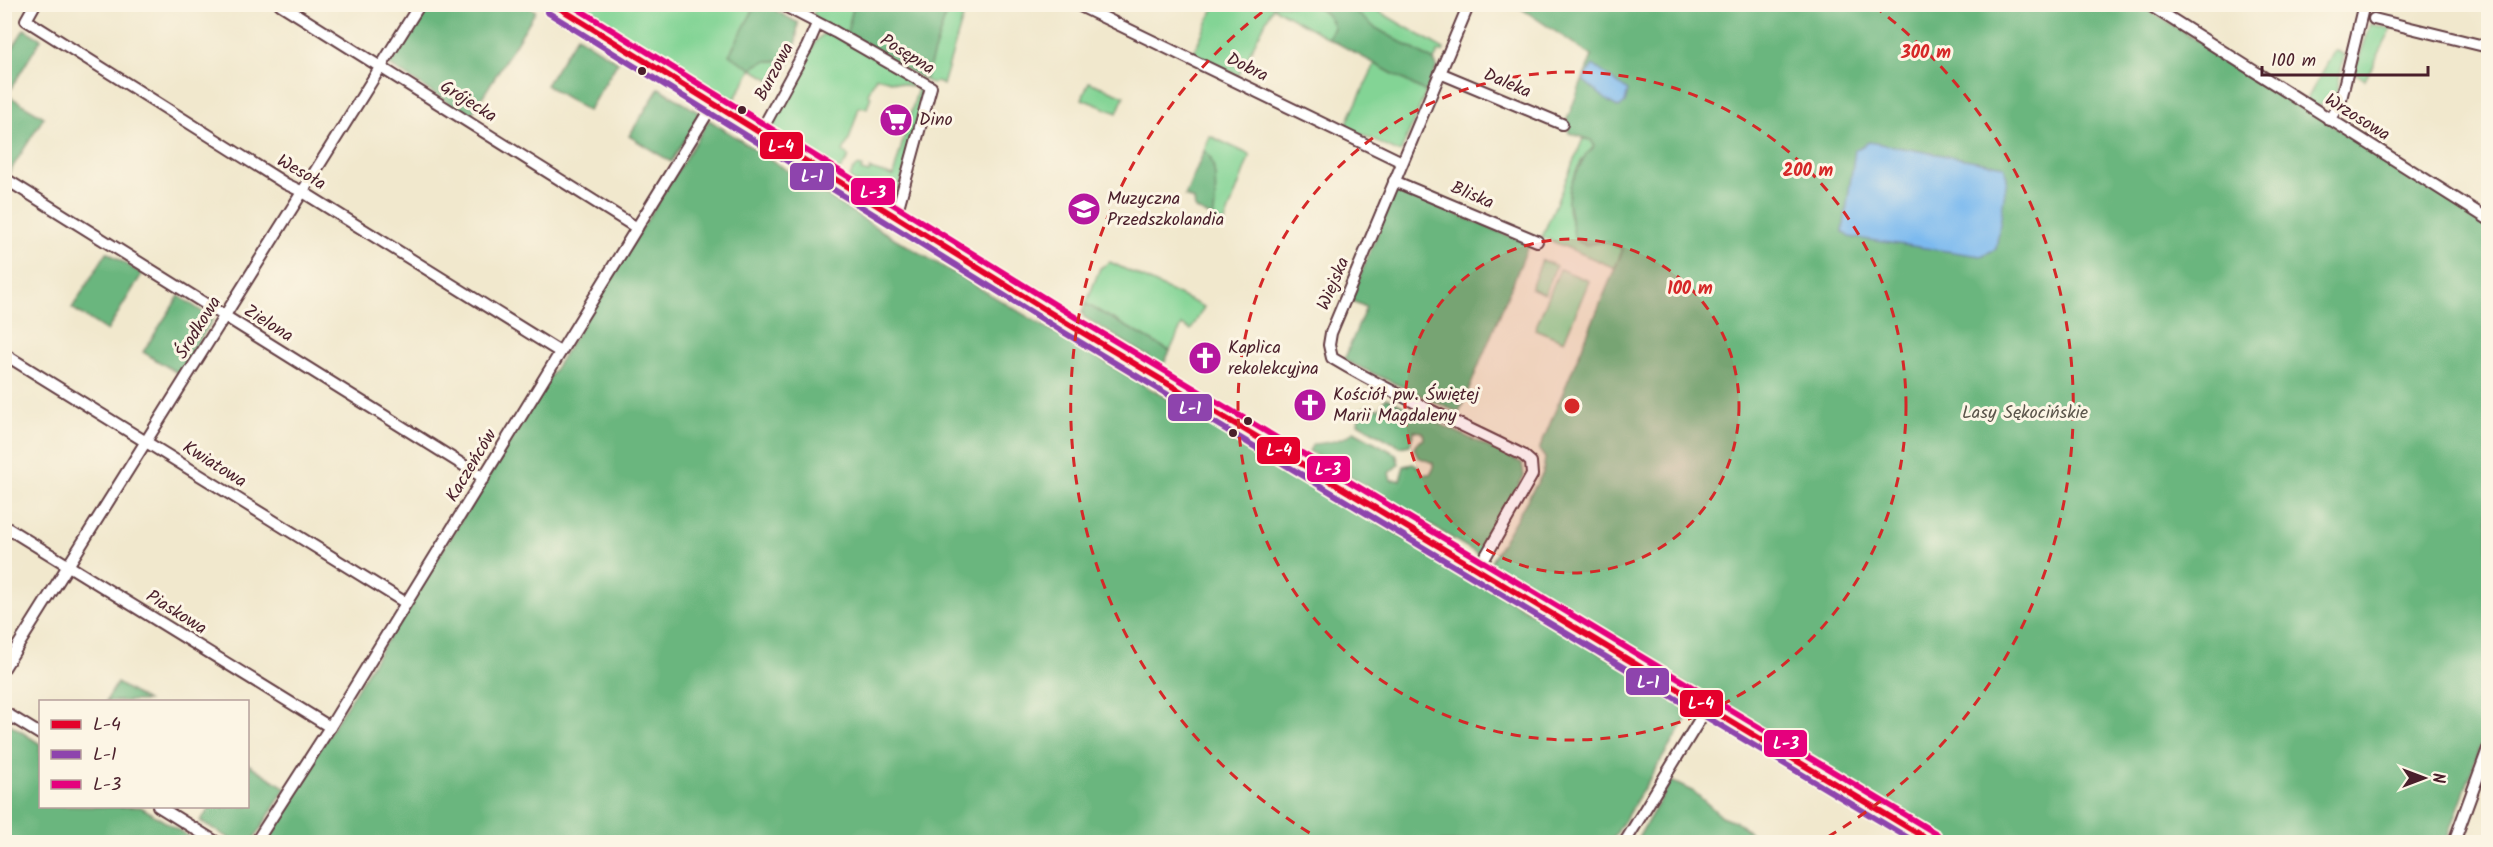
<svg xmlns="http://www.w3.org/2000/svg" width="2493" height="847" font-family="Kalam,sans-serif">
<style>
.green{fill:#83d495;stroke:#667a60;stroke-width:1.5}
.forest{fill:#6ab67e;stroke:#5a6a54;stroke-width:1.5}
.water{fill:#7bbaef;stroke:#626c8d;stroke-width:1.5}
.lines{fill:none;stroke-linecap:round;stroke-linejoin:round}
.minor-casing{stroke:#633d43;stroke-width:14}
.tertiary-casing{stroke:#633d43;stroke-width:16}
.minor{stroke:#fff;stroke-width:10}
.tertiary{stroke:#fff;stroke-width:14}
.bus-1-casing{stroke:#fcf5e5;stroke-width:10}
.bus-2-casing{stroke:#fcf5e5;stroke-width:10}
.bus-3-casing{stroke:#fcf5e5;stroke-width:10}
.bus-1{stroke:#e4002b;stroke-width:6}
.bus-2{stroke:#8e44ad;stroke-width:6}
.bus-3{stroke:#e5007d;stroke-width:6}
.ring{fill:none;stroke:#d62828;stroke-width:3;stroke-dasharray:10 8}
.bus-dot{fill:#4a1f2b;stroke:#fcf5e5;stroke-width:2}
.labels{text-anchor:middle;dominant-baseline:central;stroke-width:6;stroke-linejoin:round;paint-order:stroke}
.street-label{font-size:18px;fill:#4a1f2b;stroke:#fcf5e5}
.poi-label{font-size:18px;fill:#4a1f2b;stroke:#fcf5e5;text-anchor:start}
.park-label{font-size:18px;fill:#5b554b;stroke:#fcf5e5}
.centre{fill:#d62828;stroke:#fcf5e5;stroke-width:3}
.ring-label{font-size:18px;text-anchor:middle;font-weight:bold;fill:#d62828;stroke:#fcf5e5;stroke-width:6;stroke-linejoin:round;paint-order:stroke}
.line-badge{stroke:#fcf5e5;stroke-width:2}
.badge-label{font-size:16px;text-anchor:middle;font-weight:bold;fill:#fff}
</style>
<rect width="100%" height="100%" fill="#fcf5e5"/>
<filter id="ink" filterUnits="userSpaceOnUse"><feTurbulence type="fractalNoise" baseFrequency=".0167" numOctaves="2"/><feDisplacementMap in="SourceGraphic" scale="12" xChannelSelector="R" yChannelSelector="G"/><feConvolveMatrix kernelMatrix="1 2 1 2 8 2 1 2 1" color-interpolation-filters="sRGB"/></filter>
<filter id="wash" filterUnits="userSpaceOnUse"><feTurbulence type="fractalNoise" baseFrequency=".008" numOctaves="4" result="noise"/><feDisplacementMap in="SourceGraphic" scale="24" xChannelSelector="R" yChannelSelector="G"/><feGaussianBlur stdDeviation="1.35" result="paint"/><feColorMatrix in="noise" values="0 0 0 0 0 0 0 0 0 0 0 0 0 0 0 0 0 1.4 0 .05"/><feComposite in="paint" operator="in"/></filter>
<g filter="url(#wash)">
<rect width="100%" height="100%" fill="#f1e8cd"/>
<g class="green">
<path d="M568 5H756L730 55C751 60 770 63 791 60L777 84 752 69 730 107Z"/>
<path d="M817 5H854L846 36 811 20Z"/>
<path d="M949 5H959L956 13 963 17 943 85 937 81 932 84 925 80Z"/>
<path d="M1215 5H1309C1322 9 1330 15 1334 28L1328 38 1273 7 1238 76 1193 54Z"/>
<path d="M1347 5H1368L1444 49 1443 52H1438L1434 61 1374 27Z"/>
<path d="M2371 24 2392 29 2365 80 2354 72Z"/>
<path d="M829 33 922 84 925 90 896 204 891 209 867 194 869 190 850 179C851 173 852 168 858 166L862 167 861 171 869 173 870 169 893 176 918 88 876 77 868 94 871 96 867 108 859 107 849 140 843 151 849 157 841 169 835 172 772 135 771 125 816 41 823 34Z"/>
<path d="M2335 50 2344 55 2337 91 2330 104 2316 106 2306 101Z"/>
<path d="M1375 64 1426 92 1401 151 1398 152 1345 127Z"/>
<path d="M1089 82 1124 96 1117 113 1082 99Z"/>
<path d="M1210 136 1250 155 1224 224 1213 218C1216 203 1219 160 1204 151Z"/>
<path d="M1583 139 1591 140 1594 145C1592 151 1589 151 1585 156 1573 172 1562 203 1572 223 1575 231 1585 238 1591 244L1606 241 1623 249 1615 268 1542 237Z"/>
<path d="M1542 260 1556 266 1545 294 1531 288Z"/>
<path d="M1110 262 1204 307 1191 330 1182 325 1170 351 1086 304 1100 268Z"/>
<path d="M1560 269 1589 281 1564 341 1535 329Z"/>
</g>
<g class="forest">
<path d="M426 5H526L536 11 470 117 388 64Z"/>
<path d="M756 5H766L798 23 795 53 791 60C775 62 765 57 752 69L729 55Z"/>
<path d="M854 5H949L925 80 846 36Z"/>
<path d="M1309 5H1347L1374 27 1434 61 1437 66 1426 92 1328 38 1334 28C1330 15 1322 9 1309 5Z"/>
<path d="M1516 5H2141L2488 223V726L2446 842H1948L1489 565 1543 473 1545 458 1539 450 1623 249 1606 241 1587 245 1578 242 1574 236 1568 201 1570 186 1586 154 1592 150 1594 145 1591 140 1569 133 1566 122 1592 56Z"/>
<path d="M24 29 41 39 7 95 44 117 9 173 4 170 5 61Z"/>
<path d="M577 36 618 62 588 111 546 85Z"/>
<path d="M659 88 698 112 699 117 671 162 629 136Z"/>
<path d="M709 120 877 228 1693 708 1611 842H262Z"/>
<path d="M1204 151C1219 159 1216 203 1213 218L1195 209 1194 200 1185 196Z"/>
<path d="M1396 189 1529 244 1459 413 1344 360 1366 307 1350 300Z"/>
<path d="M107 252 142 274 107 331 72 308Z"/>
<path d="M179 296 213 319 179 374 143 352Z"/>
<path d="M1086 304 1170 351 1162 367 1150 360 1148 356 1084 317 1082 311Z"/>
<path d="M1386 398 1522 463 1524 476 1507 506 1502 507 1499 514 1501 517 1483 550 1478 554 1309 451 1313 444C1327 443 1343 441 1354 431L1396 454 1399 464 1389 473 1391 480H1400L1404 466 1413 464 1418 467 1422 474H1430L1433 470V463L1418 457 1414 448 1417 443 1424 439 1423 432 1414 431 1410 445 1400 447 1358 423 1360 409 1369 406 1379 409Z"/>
<path d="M117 683 147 701H106Z"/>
<path d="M5 721 40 744V806L141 807 198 842H5Z"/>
<path d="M248 764 286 788 252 842H235L200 821 210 807 248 806Z"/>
<path d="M1671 781 1694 792 1721 816 1737 822 1754 836 1759 842H1642L1638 838Z"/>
</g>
<g class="water">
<path d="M1593 65 1628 91 1625 103 1619 108 1609 102 1583 80Z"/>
<path d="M1869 142 2004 166 2007 178 1996 249 1981 256 1849 237 1843 232 1855 150Z"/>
</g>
</g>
<g filter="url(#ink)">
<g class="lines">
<defs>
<g id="minor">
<path d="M35 4 26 20 286 184 303 192 560 352"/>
<path d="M280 4 637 228"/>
<path d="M781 4 835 32 931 87 899 204 894 216"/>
<path d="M1076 4 1402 162"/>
<path d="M1469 4 1331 333 1329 345 1332 358C1394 395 1459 423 1523 455L1531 462 1532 475 1479 568"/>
<path d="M2148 4 2488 219"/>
<path d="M2374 19 2488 47"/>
<path d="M1440 73 1562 124"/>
<path d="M2329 120 2340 103 2364 4"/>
<path d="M760 133 807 47 817 24"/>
<path d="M4 178 484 478"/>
<path d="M1394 181 1537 241"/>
<path d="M4 354 406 603"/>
<path d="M4 526 330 727"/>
<path d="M4 668 420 4"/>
<path d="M4 712 40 734"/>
<path d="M158 806 216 842"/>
<path d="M256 842 330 727 713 104"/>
<path d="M1625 842 1708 706"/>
<path d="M2454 842 2488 749"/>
</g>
<path id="tertiary" d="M552 4 1070 325 1708 706 1932 842"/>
</defs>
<use href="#minor" class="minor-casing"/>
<use href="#tertiary" class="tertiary-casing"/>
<use href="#minor" class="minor"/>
<use href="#tertiary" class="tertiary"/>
<defs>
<path id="bus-1" d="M553 4 1070 325 1932 842"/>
<path id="bus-2" d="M547 12 1065 333 1915 842"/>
<path id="bus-3" d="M570 4 1075 317 1937 834"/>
</defs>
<use href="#bus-1" class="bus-1-casing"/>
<use href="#bus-2" class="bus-2-casing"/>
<use href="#bus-3" class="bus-3-casing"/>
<use href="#bus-1" class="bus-1"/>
<use href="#bus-2" class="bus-2"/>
<use href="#bus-3" class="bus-3"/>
</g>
</g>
<circle cx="1572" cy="406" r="167" fill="#d62828" fill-opacity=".12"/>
<g class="ring">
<circle cx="1572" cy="406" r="167"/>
<circle cx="1572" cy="406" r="334"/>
<path d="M1325 842A501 501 0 0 1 1270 6M1874 6A501 501 0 0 1 1819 842"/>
</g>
<defs>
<symbol id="supermarket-disc" viewBox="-11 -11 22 22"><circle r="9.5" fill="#b5179e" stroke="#fcf5e5"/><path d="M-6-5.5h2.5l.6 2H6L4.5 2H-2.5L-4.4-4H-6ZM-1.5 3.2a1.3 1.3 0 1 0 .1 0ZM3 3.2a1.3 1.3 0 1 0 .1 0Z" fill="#fff"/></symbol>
<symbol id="school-disc" viewBox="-11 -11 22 22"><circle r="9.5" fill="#b5179e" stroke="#fcf5e5"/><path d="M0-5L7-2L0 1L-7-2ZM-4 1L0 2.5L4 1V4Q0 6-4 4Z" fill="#fff"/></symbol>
<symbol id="church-disc" viewBox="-11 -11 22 22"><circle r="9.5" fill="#b5179e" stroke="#fcf5e5"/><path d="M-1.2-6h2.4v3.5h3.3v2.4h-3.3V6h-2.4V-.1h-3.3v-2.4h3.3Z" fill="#fff"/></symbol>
</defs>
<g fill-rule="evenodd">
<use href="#supermarket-disc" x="877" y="101" width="38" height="38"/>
<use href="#school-disc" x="1065" y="190" width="38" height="38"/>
<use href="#church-disc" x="1186" y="339" width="38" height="38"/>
<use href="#church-disc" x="1291" y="386" width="38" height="38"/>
</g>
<g class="bus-dot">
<circle cx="642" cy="71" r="5"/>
<circle cx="742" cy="110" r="5"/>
<circle cx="1248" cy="421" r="5"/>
<circle cx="1233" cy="433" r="5"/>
</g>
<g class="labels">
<g class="street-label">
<text transform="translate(907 55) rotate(32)">Posępna</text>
<text transform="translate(1247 68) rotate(26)">Dobra</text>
<text transform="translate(775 72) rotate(-62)">Burzowa</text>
<text transform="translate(1507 84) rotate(23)">Daleka</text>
<text transform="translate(468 102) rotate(32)">Grójecka</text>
<text transform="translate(2357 118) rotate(32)">Wrzosowa</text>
<text transform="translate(301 173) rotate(30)">Wesoła</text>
<text transform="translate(1472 196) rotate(23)">Bliska</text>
<text transform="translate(1334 284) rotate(-67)">Wiejska</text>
<text transform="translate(268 324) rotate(32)">Zielona</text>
<text transform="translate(199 328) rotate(-58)">Środkowa</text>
<text transform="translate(214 465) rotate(32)">Kwiatowa</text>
<text transform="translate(472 466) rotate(-59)">Kaczeńców</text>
<text transform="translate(176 613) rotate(32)">Piaskowa</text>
</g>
<g class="poi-label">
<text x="919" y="120">Dino</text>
<text x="1107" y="199">Muzyczna<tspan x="1107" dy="21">Przedszkolandia</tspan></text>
<text x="1228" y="348">Kaplica<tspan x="1228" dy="21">rekolekcyjna</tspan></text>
<text x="1333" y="395">Kościół pw. Świętej<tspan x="1333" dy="21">Marii Magdaleny</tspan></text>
</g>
<g class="park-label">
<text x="2025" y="413">Lasy Sękocińskie</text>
</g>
</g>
<circle cx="1572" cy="406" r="9" class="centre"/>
<g class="ring-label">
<text x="1926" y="58">300 m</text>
<text x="1808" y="176">200 m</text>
<text x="1690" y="294">100 m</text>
</g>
<g class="line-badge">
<rect x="759" y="131" width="45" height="29" rx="6" fill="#e4002b"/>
<rect x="789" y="162" width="46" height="29" rx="6" fill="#8e44ad"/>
<rect x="850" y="177" width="46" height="29" rx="6" fill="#e5007d"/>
<rect x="1167" y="393" width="46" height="29" rx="6" fill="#8e44ad"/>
<rect x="1256" y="436" width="45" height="29" rx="6" fill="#e4002b"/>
<rect x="1306" y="455" width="45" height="28" rx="6" fill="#e5007d"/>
<rect x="1625" y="667" width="45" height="29" rx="6" fill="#8e44ad"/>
<rect x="1679" y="689" width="45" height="29" rx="6" fill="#e4002b"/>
<rect x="1763" y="729" width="45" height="29" rx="6" fill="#e5007d"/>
</g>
<g class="badge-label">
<text x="781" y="152">L-4</text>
<text x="812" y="182">L-1</text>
<text x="873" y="198">L-3</text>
<text x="1190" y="414">L-1</text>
<text x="1279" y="456">L-4</text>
<text x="1328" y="475">L-3</text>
<text x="1648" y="688">L-1</text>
<text x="1701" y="709">L-4</text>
<text x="1786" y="749">L-3</text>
</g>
<rect width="2493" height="847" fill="none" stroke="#fcf5e5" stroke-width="24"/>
<rect x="39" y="700" width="210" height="108" fill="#fcf5e5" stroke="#b59f9b" stroke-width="1.5"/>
<rect x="51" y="720" width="30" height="9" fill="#e4002b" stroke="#b59f9b" stroke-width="1.5"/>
<text x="93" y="730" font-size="18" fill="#4a1f2b">L-4</text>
<rect x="51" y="750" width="30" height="9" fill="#8e44ad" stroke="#b59f9b" stroke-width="1.5"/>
<text x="93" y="760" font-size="18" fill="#4a1f2b">L-1</text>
<rect x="51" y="780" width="30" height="9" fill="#e5007d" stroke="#b59f9b" stroke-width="1.5"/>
<text x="93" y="790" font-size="18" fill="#4a1f2b">L-3</text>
<g transform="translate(2424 778) rotate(90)" stroke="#fcf5e5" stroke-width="4.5" paint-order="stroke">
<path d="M0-4.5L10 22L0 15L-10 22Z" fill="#4a1f2b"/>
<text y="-9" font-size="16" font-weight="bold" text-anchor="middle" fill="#4a1f2b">N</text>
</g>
<path d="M2262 66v9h166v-9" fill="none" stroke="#4a1f2b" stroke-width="3"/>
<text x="2271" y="66" font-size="18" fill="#4a1f2b" stroke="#fcf5e5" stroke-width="4.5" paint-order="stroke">100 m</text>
</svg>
